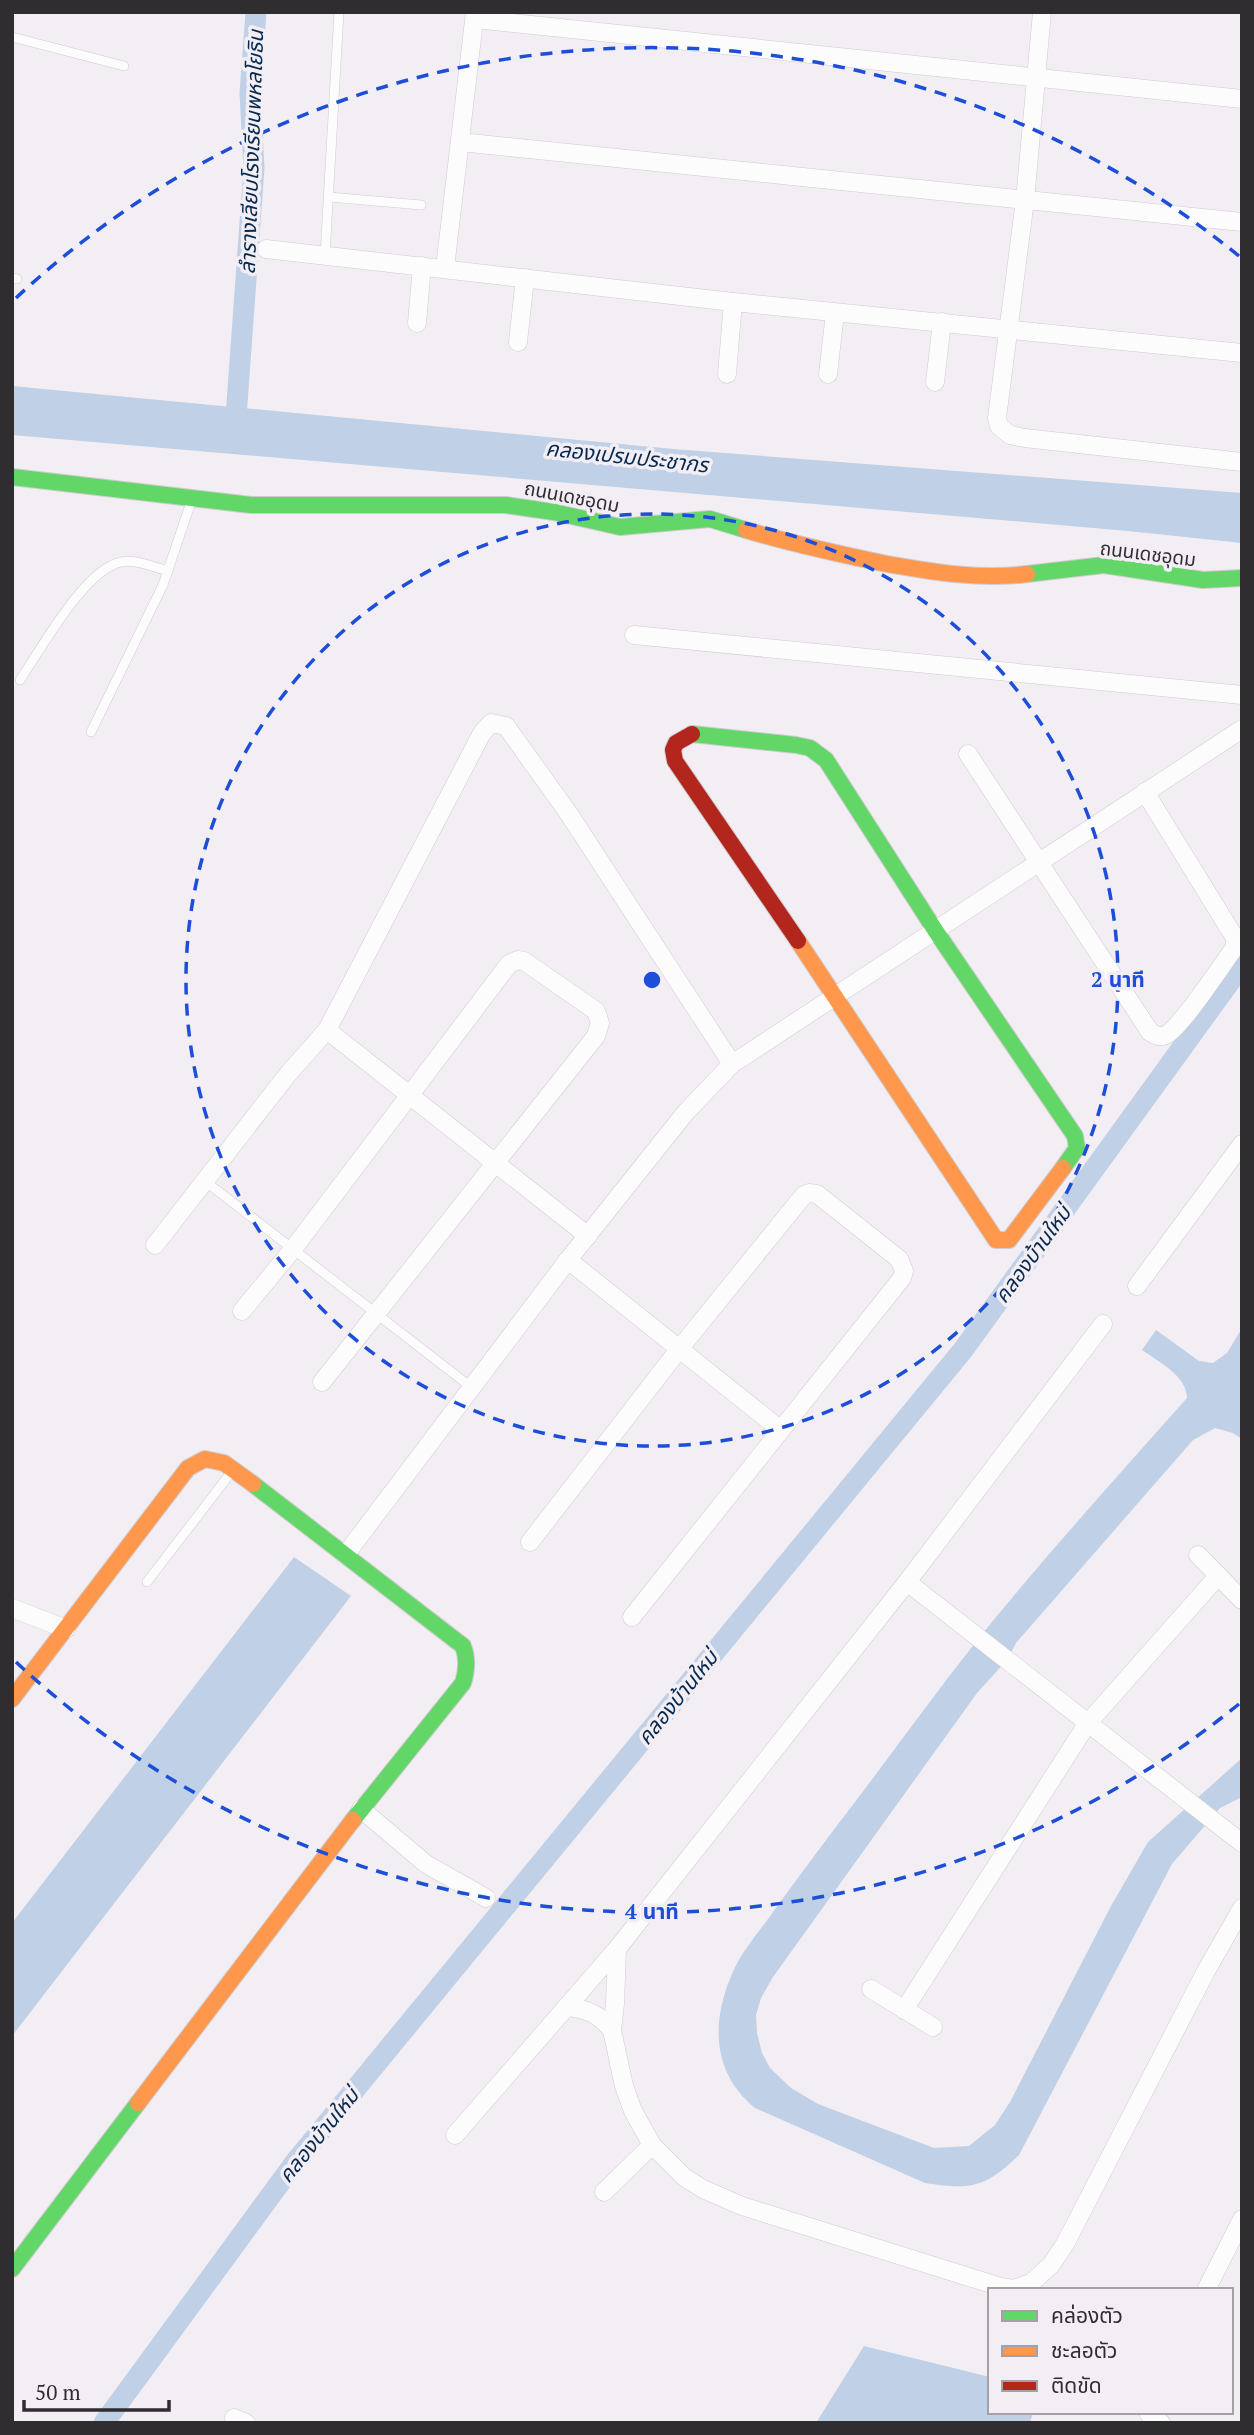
<svg xmlns="http://www.w3.org/2000/svg" width="1254" height="2435" font-family="'PT Serif','Noto Sans Thai',serif">
<style>
.water{fill:#c0d0e6}
.lines{fill:none;stroke-linecap:round;stroke-linejoin:round}
.canal{stroke:#c0d0e6;stroke-width:21}
.lane-casing{stroke:#cfcccf;stroke-width:10}
.street-casing{stroke:#cfcccf;stroke-width:19}
.fast-casing{stroke:#cfcccf;stroke-width:18}
.slow-casing{stroke:#cfcccf;stroke-width:18}
.jam-casing{stroke:#cfcccf;stroke-width:18}
.lane{stroke:#fdfcfd;stroke-width:9}
.street{stroke:#fdfcfd;stroke-width:18}
.fast{stroke:#63d668;stroke-width:16}
.slow{stroke:#ff974d;stroke-width:16}
.jam{stroke:#b3261e;stroke-width:16}
.ring{fill:none;stroke:#1d4ed8;stroke-width:3.5;stroke-dasharray:12 9}
.labels{text-anchor:middle;dominant-baseline:central;stroke-width:7;stroke-linejoin:round;paint-order:stroke}
.street-label{font-size:19px;fill:#2f2d2f;stroke:#f3edf4}
.water-label{font-size:21px;font-style:italic;fill:#05294f;stroke:#f3edf4}
.centre{fill:#1d4ed8;stroke:#f3edf4;stroke-width:3.5}
.ring-label{font-size:21px;text-anchor:middle;font-weight:bold;fill:#1d4ed8;stroke:#f3edf4;stroke-width:7;stroke-linejoin:round;paint-order:stroke}
</style>
<rect width="100%" height="100%" fill="#f2eef3"/>
<g class="water">
<path d="M12 386 673 449 1242 493V543L1128 531 12 435Z"/>
<path d="M1242 1328V1439L1233 1433 1215 1428 1193 1440 1016 1643 1007 1660 977 1693 773 1977 761 1998 756 2015 757 2033 762 2053 770 2068 791 2088 818 2104 934 2148 969 2146 995 2125 1010 2102 1111 1906 1148 1842 1242 1758V1797L1220 1808 1172 1864 1019 2155C985 2188 971 2190 925 2183L755 2108C712 2073 711 2022 732 1974 741 1952 759 1932 773 1912 800 1875 827 1838 855 1802 902 1740 947 1677 996 1617 1058 1542 1123 1470 1187 1398 1187 1376 1159 1362 1142 1350L1156 1330 1199 1361 1213 1363 1227 1353Z"/>
<path d="M294 1557 351 1596 12 2036V1923Z"/>
<path d="M864 2346 990 2377V2412H1033L1030 2423H816Z"/>
</g>
<g class="lines">
<g class="canal">
<path d="M236 417 254 168 250 93 256 12"/>
<path d="M104 2423 296 2161 963 1350 1242 965"/>
</g>
<defs>
<g id="lane">
<path d="M12 37 124 66"/>
<path d="M329 197 421 205"/>
<path d="M325 255 339 12"/>
<path d="M12 278 17 279"/>
<path d="M20 680C41 649 85 569 121 562 136 559 153 567 168 571"/>
<path d="M91 732 163 585 192 499"/>
<path d="M205 1181 471 1387"/>
<path d="M147 1582 233 1470"/>
</g>
<g id="street">
<path d="M1042 12 1025 200 997 418 999 426 1010 435 1025 438 1242 462"/>
<path d="M475 19 1242 99"/>
<path d="M460 142 1242 222"/>
<path d="M266 249 733 302 1242 353"/>
<path d="M445 268 475 12"/>
<path d="M417 323 422 266"/>
<path d="M518 342 525 278"/>
<path d="M727 374 733 302"/>
<path d="M828 374 835 313"/>
<path d="M935 382 942 322"/>
<path d="M634 635 1242 695"/>
<path d="M968 754 1150 1032C1155 1035 1160 1038 1166 1035 1183 1025 1221 966 1235 947V938L1145 792"/>
<path d="M327 1030 588 1236"/>
<path d="M155 1245 288 1074 327 1030 482 733 491 723 506 726 569 814 732 1064"/>
<path d="M568 1260 781 1430"/>
<path d="M1137 1286 1242 1144"/>
<path d="M242 1311 293 1249 509 964 518 960 524 961 596 1011 600 1023 596 1036 322 1382"/>
<path d="M530 1542 680 1348 804 1195 809 1193 817 1194 899 1259 904 1271 902 1278 632 1617"/>
<path d="M346 1554 568 1260 686 1112 732 1064 1242 729"/>
<path d="M1198 1555 1242 1600"/>
<path d="M907 1582 1242 1843"/>
<path d="M12 1608 66 1629"/>
<path d="M361 1809 426 1864 486 1898"/>
<path d="M617 1949 615 2004 612 2030 624 2086 633 2111 652 2145 684 2177 703 2189 742 2206 1001 2287 1014 2289 1031 2283 1051 2265 1065 2244 1206 1971 1242 1908"/>
<path d="M871 1989 933 2027"/>
<path d="M567 2007C588 2009 598 2014 612 2030"/>
<path d="M904 2010 1087 1724 1218 1576"/>
<path d="M455 2135 617 1949 907 1582 1103 1324"/>
<path d="M604 2192 652 2145"/>
<path d="M1206 2290 1242 2219"/>
<path d="M1148 2412 1153 2419 1161 2423"/>
<path d="M234 2418 246 2423"/>
</g>
<g id="fast">
<path d="M12 477 251 505H506L554 512 620 527 710 519 746 530"/>
<path d="M1027 574 1104 565 1203 580 1242 578"/>
<path d="M692 734 796 745 810 748 826 760 935 930 1075 1136 1077 1148 1063 1168"/>
<path d="M253 1484 463 1646C468 1659 467 1670 463 1683L353 1820"/>
<path d="M12 2269 138 2103"/>
</g>
<g id="slow">
<path d="M746 530C793 544 839 554 887 564 934 572 979 580 1027 574"/>
<path d="M798 941 996 1240H1009L1063 1168"/>
<path d="M12 1699 188 1468 205 1459 224 1463 253 1484"/>
<path d="M138 2103 353 1820"/>
</g>
<path id="jam" d="M692 734 676 743 673 750 675 761 798 941"/>
</defs>
<use href="#lane" class="lane-casing"/>
<use href="#street" class="street-casing"/>
<use href="#fast" class="fast-casing"/>
<use href="#slow" class="slow-casing"/>
<use href="#jam" class="jam-casing"/>
<use href="#lane" class="lane"/>
<use href="#street" class="street"/>
<use href="#fast" class="fast"/>
<use href="#slow" class="slow"/>
<use href="#jam" class="jam"/>
</g>
<g class="ring">
<circle cx="652" cy="980" r="466"/>
<path d="M1239 1704A932 932 0 0 1 16 1662M16 298A932 932 0 0 1 1239 256"/>
</g>
<g class="labels">
<g class="street-label">
<text transform="translate(572 496) rotate(11)">ถนนเดชอุดม</text>
<text transform="translate(1148 553) rotate(7)">ถนนเดชอุดม</text>
</g>
<g class="water-label">
<text transform="translate(251 152) rotate(-88)">ลำรางเลียบโรงเรียนพหลโยธิน</text>
<text transform="translate(627 456) rotate(6)">คลองเปรมประชากร</text>
<text transform="translate(1032 1254) rotate(-54)">คลองบ้านใหม่</text>
<text transform="translate(677 1697) rotate(-51)">คลองบ้านใหม่</text>
<text transform="translate(318 2135) rotate(-51)">คลองบ้านใหม่</text>
</g>
</g>
<circle cx="652" cy="980" r="10" class="centre"/>
<g class="ring-label">
<text x="1118" y="987">2 นาที</text>
<text x="652" y="1919">4 นาที</text>
</g>
<rect width="1254" height="2435" fill="none" stroke="#2f2d2f" stroke-width="28"/>
<rect x="988" y="2288" width="245" height="126" fill="#f3edf4" stroke="#a5a0a5" stroke-width="2"/>
<rect x="1002" y="2311" width="35" height="10" fill="#63d668" stroke="#a5a0a5" stroke-width="2"/>
<text x="1051" y="2323" font-size="21" fill="#2f2d2f">คล่องตัว</text>
<rect x="1002" y="2346" width="35" height="10" fill="#ff974d" stroke="#a5a0a5" stroke-width="2"/>
<text x="1051" y="2358" font-size="21" fill="#2f2d2f">ชะลอตัว</text>
<rect x="1002" y="2381" width="35" height="10" fill="#b3261e" stroke="#a5a0a5" stroke-width="2"/>
<text x="1051" y="2393" font-size="21" fill="#2f2d2f">ติดขัด</text>
<path d="M24 2400v10h145v-10" fill="none" stroke="#2f2d2f" stroke-width="3.5"/>
<text x="35" y="2400" font-size="21" fill="#2f2d2f" stroke="#f3edf4" stroke-width="5" paint-order="stroke">50 m</text>
</svg>
